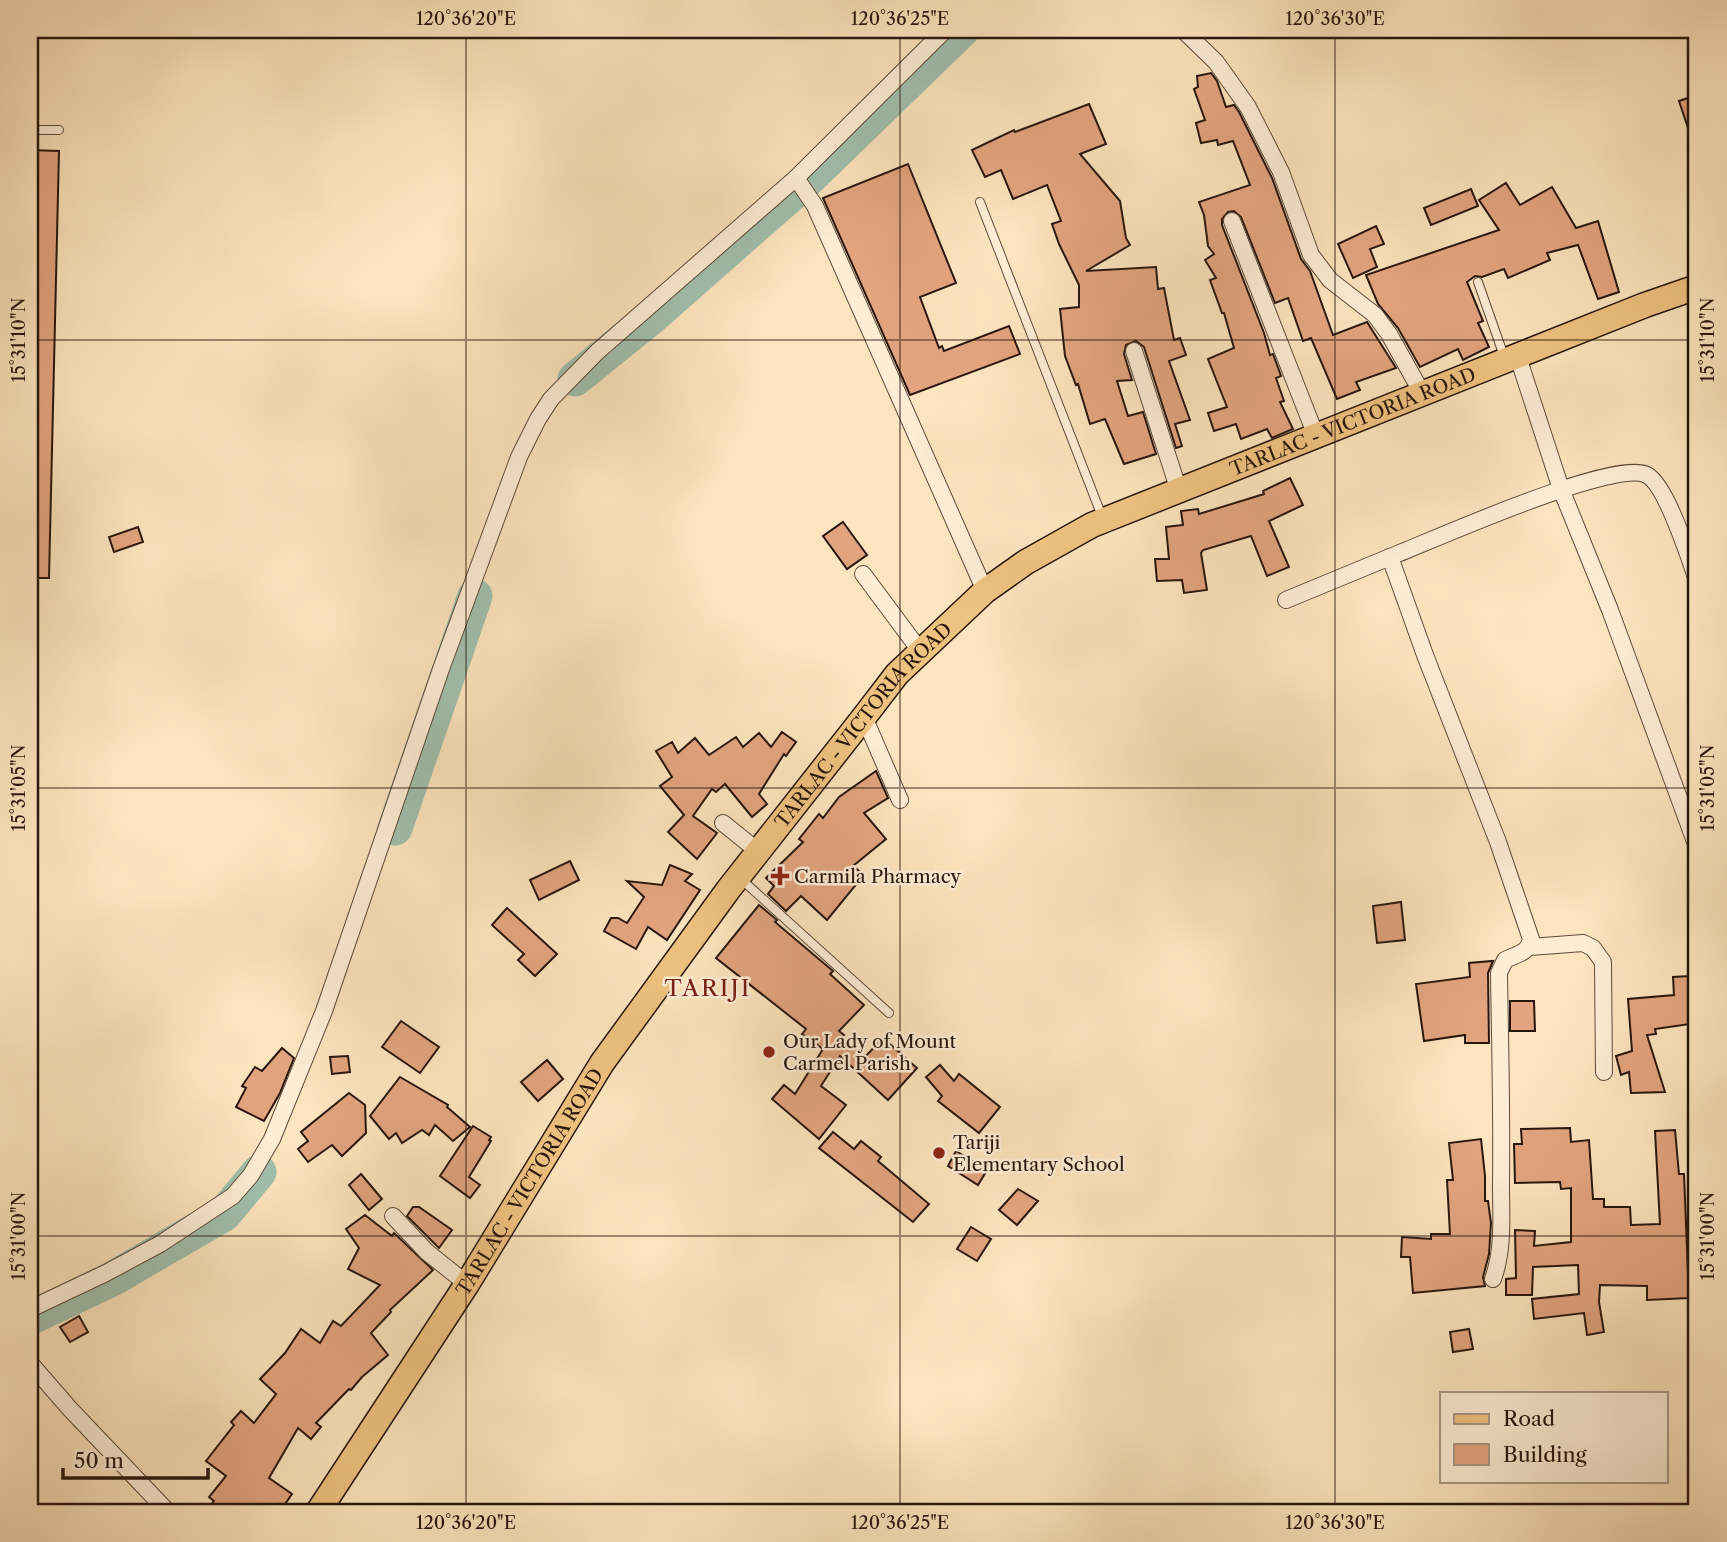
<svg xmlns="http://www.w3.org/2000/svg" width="1727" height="1542" font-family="'Libre Caslon Text',serif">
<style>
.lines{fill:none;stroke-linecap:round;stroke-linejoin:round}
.river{stroke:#a0bfac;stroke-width:35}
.building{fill:#e2a47f;stroke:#28160e;stroke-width:2}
.lane-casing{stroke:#5d4a3a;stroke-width:10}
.street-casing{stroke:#5d4a3a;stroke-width:18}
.primary-casing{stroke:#28160e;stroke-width:27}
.lane{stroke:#fdedd5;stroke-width:8}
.street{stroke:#fdedd5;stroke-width:16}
.primary{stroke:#eec27f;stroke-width:24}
.ticks{fill:none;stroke:#28160e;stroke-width:2;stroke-opacity:0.45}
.poi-dot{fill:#8f2418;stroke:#fdedd5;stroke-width:2.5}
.labels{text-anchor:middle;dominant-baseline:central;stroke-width:5;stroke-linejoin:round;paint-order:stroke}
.street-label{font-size:19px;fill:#28160e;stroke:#fdedd5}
.poi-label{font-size:19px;fill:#28160e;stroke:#fdedd5;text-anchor:start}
.quarter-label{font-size:23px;letter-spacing:2px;fill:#7a1f14;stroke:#fdedd5}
.neatline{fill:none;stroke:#28160e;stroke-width:2.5}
.ticks-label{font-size:18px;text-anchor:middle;fill:#28160e}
</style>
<rect width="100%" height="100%" fill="#fce4be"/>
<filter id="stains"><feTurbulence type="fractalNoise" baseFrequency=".00286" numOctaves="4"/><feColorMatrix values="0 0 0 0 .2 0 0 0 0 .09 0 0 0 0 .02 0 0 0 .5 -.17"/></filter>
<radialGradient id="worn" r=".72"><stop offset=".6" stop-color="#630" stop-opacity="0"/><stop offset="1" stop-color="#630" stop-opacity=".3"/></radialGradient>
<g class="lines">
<g class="river">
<path d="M575 379 648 320 805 182 962 30"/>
<path d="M395 828 475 596"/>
<path d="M30 1318 112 1279 224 1214 259 1172"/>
</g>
</g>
<g class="building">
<path d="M1211 73 1217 81 1226 107 1234 105 1239 112 1272 178 1301 259 1310 271 1333 335 1367 322 1396 368 1356 382 1360 390 1337 399 1311 338 1303 341 1288 298 1275 303 1241 217 1234 211 1228 212 1222 219V225L1264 333 1270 355 1273 354 1281 376 1276 378 1284 401 1280 402 1293 429 1272 438 1267 429 1241 439 1236 424 1214 431 1208 413 1227 407 1208 359 1234 348 1224 313H1222L1210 280 1216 278 1205 260 1214 254 1208 246 1204 215 1199 202 1250 185 1233 141 1218 145 1217 140 1201 143 1196 123 1205 120 1194 89 1198 87 1197 76Z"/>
<path d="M1697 95V146H1694L1679 101Z"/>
<path d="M1089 104 1106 144 1080 154 1120 201 1126 238 1130 245 1086 271 1156 267 1158 289 1164 288 1174 340 1180 338 1186 355 1169 361 1190 420 1175 424 1182 446 1176 448 1144 347 1136 341 1126 345 1124 354 1132 380 1117 381 1128 416 1143 412 1156 454 1124 464 1105 419 1090 424 1078 384 1076 385 1065 356 1060 309 1079 307V285L1059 244 1052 224 1061 221 1047 185 1013 199 1001 170 985 177 972 150 1014 130 1015 132Z"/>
<path d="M30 150 59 151 49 578H30Z"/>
<path d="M908 164 956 283 920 297 939 348 942 346 944 351 1009 326 1020 354 910 395 823 198Z"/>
<path d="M1506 183 1520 205 1552 187 1576 228 1598 221 1619 292 1598 299 1578 245 1547 253 1550 260 1508 278 1504 269 1482 277 1475 276 1467 282 1483 321 1478 323 1489 347 1463 360 1458 349 1420 367 1398 328 1378 304 1366 275 1499 230 1479 200Z"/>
<path d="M1471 189 1478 206 1431 225 1424 208Z"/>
<path d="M1376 226 1384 244 1370 249 1377 267 1353 278 1338 244Z"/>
<path d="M1290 478 1303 505 1269 521 1289 567 1267 576 1251 536 1203 550 1201 553 1207 590 1184 593 1182 580 1157 581 1155 559H1169L1166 527 1183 525 1181 511 1198 509 1199 514 1264 494 1263 491Z"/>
<path d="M843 522 867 555 847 569 823 536Z"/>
<path d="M138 527 143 542 114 552 109 537Z"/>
<path d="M782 732 796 742 786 756 784 754 759 794 767 804 752 817 725 784 716 792 712 789 693 816 717 833 697 859 668 832 684 815 660 786 672 777 656 751 672 742 678 753 695 738 709 755 736 737 743 747 759 733 771 747Z"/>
<path d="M876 771 888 798 864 813 886 839 853 866 864 875 827 920 801 896 786 911 768 894 774 886 766 878 803 842 799 839 819 814 823 818 839 797Z"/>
<path d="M570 861 579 880 539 900 530 880Z"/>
<path d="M670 865 692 874 685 881 700 890 667 940 648 927 636 949 604 931 611 918H618L627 923 644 897 627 881 662 885Z"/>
<path d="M1401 902 1405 940 1377 943 1373 906Z"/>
<path d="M759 905 777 920 775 922 833 971 830 974 864 1005 839 1031 844 1035 842 1038 865 1057 883 1038 917 1068 888 1100 840 1056 821 1086 846 1105 819 1139 772 1099 784 1085 795 1094 823 1049 802 1034 806 1029 716 958Z"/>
<path d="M507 908 557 954 535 976 518 960 524 954 492 925Z"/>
<path d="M1493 961 1488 973 1489 1043H1465V1035L1424 1041 1416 984 1470 977 1469 963Z"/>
<path d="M1690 976 1692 1008 1697 1007V1023L1655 1029 1656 1034 1647 1035 1665 1092 1631 1093 1629 1072 1621 1075 1616 1056 1632 1051 1628 999 1674 995 1673 977Z"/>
<path d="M1510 1001H1534L1535 1031H1510Z"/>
<path d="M401 1021 439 1047 420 1073 382 1047Z"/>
<path d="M282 1048 294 1058 280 1093 264 1121 236 1107 246 1088 242 1086 255 1067 262 1071Z"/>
<path d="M348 1056 350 1072 332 1074 330 1057Z"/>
<path d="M547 1060 563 1079 538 1101 521 1082Z"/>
<path d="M940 1065 954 1081 959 1074 1000 1107 979 1133 938 1101 942 1096 926 1077Z"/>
<path d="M400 1077 448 1105 447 1107 470 1127 453 1141 435 1125 429 1135 422 1130 402 1143 396 1133 389 1139 370 1116Z"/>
<path d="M349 1093 365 1105 366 1133 342 1156 332 1145 308 1162 298 1149 308 1141 301 1132Z"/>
<path d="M473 1126 491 1137 489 1140 491 1141 469 1177 480 1185 470 1198 440 1176Z"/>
<path d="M1570 1128 1571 1142 1589 1140 1593 1199H1604V1207H1630L1631 1225 1660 1224 1655 1131 1675 1130 1679 1174H1684L1689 1298 1647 1300V1286L1600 1285 1599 1302 1604 1332 1587 1335 1584 1313 1534 1319 1532 1299 1579 1294 1578 1265 1533 1267 1532 1295H1506V1279L1516 1278 1515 1230 1535 1231 1534 1246 1571 1242V1188L1561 1189 1560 1182 1515 1183 1514 1144H1522L1521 1129Z"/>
<path d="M833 1132 854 1149 861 1141 881 1157 878 1161 929 1204 913 1222 819 1148Z"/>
<path d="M1481 1139 1485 1176V1201H1488L1491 1223 1489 1254 1483 1277 1485 1286 1413 1293 1410 1257H1401L1402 1237 1431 1239V1234H1450L1447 1180H1453L1449 1143Z"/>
<path d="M956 1151 987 1170 978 1185 948 1166Z"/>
<path d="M361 1174 382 1199 369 1210 349 1185Z"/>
<path d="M1018 1189 1038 1201 1017 1225 999 1210Z"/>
<path d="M413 1207H419L452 1230 439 1248 407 1216Z"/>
<path d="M365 1215 392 1236 394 1233 433 1270 390 1310 391 1312 371 1333 388 1355 362 1377 351 1390 349 1389 316 1423 321 1427 311 1439 298 1428 269 1478 292 1494 283 1507 279 1504 274 1512H205L214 1501 209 1497 226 1476 206 1461 234 1425 231 1422 241 1411 254 1423 276 1394 260 1379 285 1353 301 1329 320 1343 333 1321 341 1326 380 1285 348 1269 359 1248 346 1229Z"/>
<path d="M971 1227 991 1239 977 1261 957 1249Z"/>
<path d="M79 1316 88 1332 70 1342 60 1327Z"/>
<path d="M1469 1329 1473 1349 1453 1352 1450 1332Z"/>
</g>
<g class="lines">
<defs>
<g id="lane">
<path d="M30 130H59"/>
<path d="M980 202 1103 519"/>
<path d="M1478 282 1505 359"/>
<path d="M741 879 889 1013"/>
</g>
<g id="street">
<path d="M945 30 796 178 815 206 985 591"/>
<path d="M1183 30 1216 62 1248 107 1281 172 1311 255 1330 280 1375 315 1389 334 1422 393"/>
<path d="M1232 221 1316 436"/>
<path d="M1134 351 1179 491"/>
<path d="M1518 357 1561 489 1610 610 1697 847"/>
<path d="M863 574 921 652"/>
<path d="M1286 600 1390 557"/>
<path d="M864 717 900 800"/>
<path d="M723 823 759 852"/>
<path d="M1530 947 1583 943 1593 948 1603 962 1604 1072"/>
<path d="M393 1216 427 1252 467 1284"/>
<path d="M1493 1279C1504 1249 1501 1216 1501 1184 1502 1114 1500 1043 1499 973L1505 960C1517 954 1529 953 1531 939L1498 842 1425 655 1390 557C1431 541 1615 458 1647 475 1667 486 1689 558 1697 580"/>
<path d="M30 1309 106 1273 160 1244 233 1196 251 1175 272 1139 324 1011 441 669 519 457 538 419 551 399 597 352 796 178"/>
<path d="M30 1363 70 1409 168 1512"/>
</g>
<g id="primary">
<path id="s1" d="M318 1512 467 1284 602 1063 728 890 864 717 897 674 985 591 1026 562 1092 525 1645 305 1697 287"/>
</g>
</defs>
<use href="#lane" class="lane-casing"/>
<use href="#street" class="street-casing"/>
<use href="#primary" class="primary-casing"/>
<use href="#lane" class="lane"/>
<use href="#street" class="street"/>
<use href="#primary" class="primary"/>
</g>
<path class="ticks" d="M32 30V1512M466 30V1512M900 30V1512M1335 30V1512M30 340H1697M30 788H1697M30 1236H1697"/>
<g class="poi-dot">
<path d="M776.5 865.5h7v7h7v7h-7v7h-7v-7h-7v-7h7z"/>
<circle cx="769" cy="1052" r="7"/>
<circle cx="939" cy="1153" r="7"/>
</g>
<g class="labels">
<g class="street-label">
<text stroke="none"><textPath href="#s1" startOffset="1547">TARLAC - VICTORIA ROAD</textPath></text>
<text stroke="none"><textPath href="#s1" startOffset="959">TARLAC - VICTORIA ROAD</textPath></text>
<text stroke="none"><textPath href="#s1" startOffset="392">TARLAC - VICTORIA ROAD</textPath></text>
</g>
<g class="poi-label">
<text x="794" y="876">Carmila Pharmacy</text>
<text x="783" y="1041">Our Lady of Mount<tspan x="783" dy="22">Carmel Parish</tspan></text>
<text x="953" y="1142">Tariji<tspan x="953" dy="22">Elementary School</tspan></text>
</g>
<g class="quarter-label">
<text x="708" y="988">TARIJI</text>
</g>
</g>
<rect width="1727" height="1542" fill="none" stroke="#fce4be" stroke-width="77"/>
<rect x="1440" y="1392" width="228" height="91" fill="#fdedd5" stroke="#a89785" stroke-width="2"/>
<rect x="1454" y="1414" width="35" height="10" fill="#eec27f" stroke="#a89785" stroke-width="2"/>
<text x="1503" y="1426" font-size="21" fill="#28160e">Road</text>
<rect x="1454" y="1444" width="35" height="21" fill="#e2a47f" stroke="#a89785" stroke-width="2"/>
<text x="1503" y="1462" font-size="21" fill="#28160e">Building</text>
<path d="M63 1468v10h145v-10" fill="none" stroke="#28160e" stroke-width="3.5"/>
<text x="74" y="1468" font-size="21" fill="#28160e" stroke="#fdedd5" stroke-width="5" paint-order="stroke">50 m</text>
<rect x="38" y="38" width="1650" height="1466" class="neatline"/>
<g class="ticks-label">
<text x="466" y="25">120°36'20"E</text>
<text x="900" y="25">120°36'25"E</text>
<text x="1335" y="25">120°36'30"E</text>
<text transform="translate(19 340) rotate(-90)" y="6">15°31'10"N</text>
<text transform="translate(1708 340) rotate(-90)" y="6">15°31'10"N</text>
<text transform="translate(19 788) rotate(-90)" y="6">15°31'05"N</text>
<text transform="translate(1708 788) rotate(-90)" y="6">15°31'05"N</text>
<text transform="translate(19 1236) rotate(-90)" y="6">15°31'00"N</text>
<text transform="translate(1708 1236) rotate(-90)" y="6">15°31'00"N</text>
<text x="466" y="1529">120°36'20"E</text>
<text x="900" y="1529">120°36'25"E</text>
<text x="1335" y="1529">120°36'30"E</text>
</g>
<rect width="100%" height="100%" filter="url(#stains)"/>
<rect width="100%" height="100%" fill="url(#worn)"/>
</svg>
